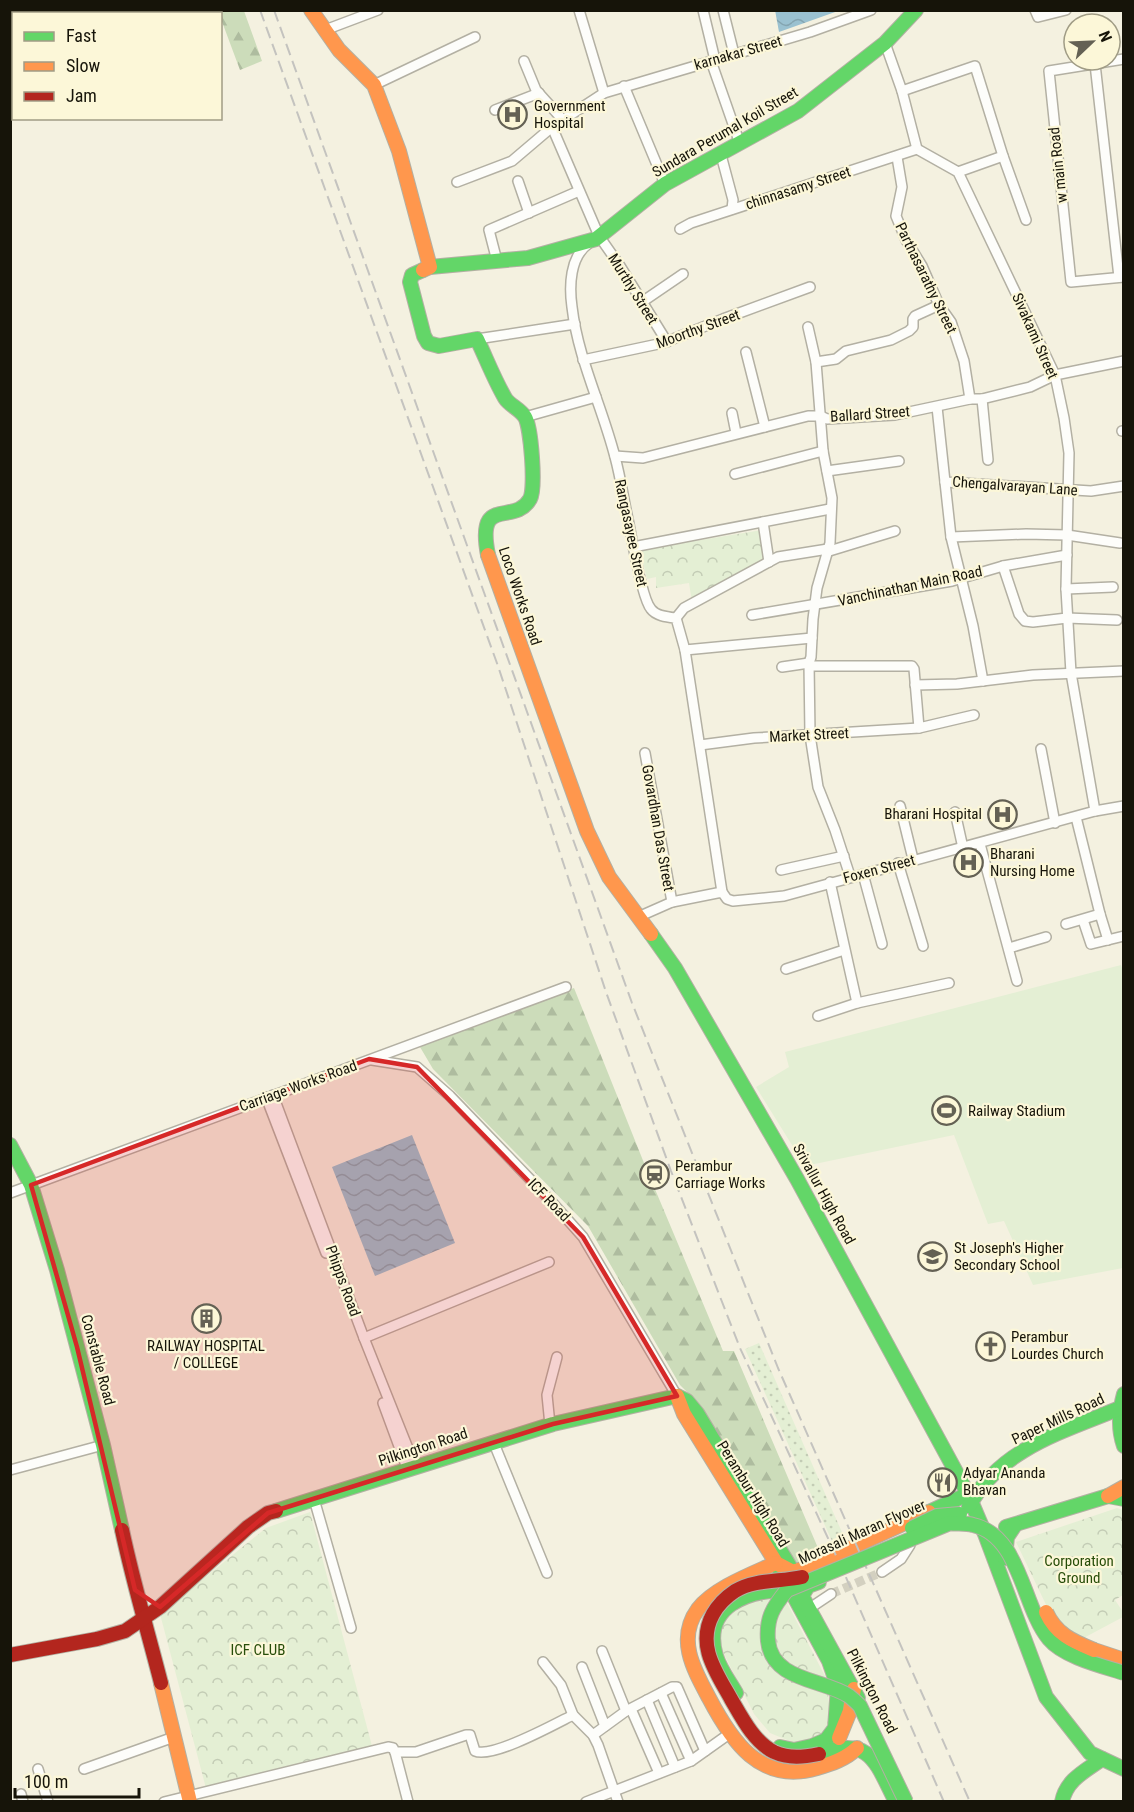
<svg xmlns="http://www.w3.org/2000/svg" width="1134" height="1812" font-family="'Roboto Condensed',sans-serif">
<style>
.grass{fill:url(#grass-dots)}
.forest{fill:url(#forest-firs)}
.park{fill:url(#park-crowns)}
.pitch{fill:#e4efd4}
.water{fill:url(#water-waves)}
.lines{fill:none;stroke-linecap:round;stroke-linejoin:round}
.street-tunnel{stroke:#d3d0c0;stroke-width:9;stroke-dasharray:9 4.5;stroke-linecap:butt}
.street-casing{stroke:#b3b0a3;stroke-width:12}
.fast-casing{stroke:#b3b0a3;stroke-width:16}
.slow-casing{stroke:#b3b0a3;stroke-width:16}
.jam-casing{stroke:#b3b0a3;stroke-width:16}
.street{stroke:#fdfdfa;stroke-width:9}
.fast{stroke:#63d668;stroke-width:14}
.slow{stroke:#ff974d;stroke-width:14}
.jam{stroke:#b3261e;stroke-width:14}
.rail{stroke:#c4c3bf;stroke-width:2;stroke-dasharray:12 6;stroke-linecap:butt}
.fast-bridge-casing{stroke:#b3b0a3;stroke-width:16;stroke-linecap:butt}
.slow-bridge-casing{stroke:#b3b0a3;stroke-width:16;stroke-linecap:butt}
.jam-bridge-casing{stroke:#b3b0a3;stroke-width:16;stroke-linecap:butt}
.fast-bridge{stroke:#63d668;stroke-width:14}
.slow-bridge{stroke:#ff974d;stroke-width:14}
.jam-bridge{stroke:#b3261e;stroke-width:14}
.marked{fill:#d62828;fill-opacity:0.2;stroke:#d62828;stroke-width:4.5;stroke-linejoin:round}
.labels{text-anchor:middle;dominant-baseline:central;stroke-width:4.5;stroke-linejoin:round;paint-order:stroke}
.street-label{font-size:15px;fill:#161409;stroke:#fcf7d8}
.poi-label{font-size:15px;fill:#161409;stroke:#fcf7d8;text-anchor:start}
.park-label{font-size:15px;fill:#274d09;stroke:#fcf7d8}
</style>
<defs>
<pattern id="grass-dots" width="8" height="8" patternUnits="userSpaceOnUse" patternTransform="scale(1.5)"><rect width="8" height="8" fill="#e4efd4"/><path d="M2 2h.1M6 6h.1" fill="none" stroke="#c3ccb5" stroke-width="1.8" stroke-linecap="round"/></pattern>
<pattern id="forest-firs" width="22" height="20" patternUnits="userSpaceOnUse" patternTransform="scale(1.5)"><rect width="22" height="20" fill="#ccdcba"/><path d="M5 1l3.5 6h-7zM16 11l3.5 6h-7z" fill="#aebc9f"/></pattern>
<pattern id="park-crowns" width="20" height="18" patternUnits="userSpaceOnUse" patternTransform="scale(1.5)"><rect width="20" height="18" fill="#e4efd4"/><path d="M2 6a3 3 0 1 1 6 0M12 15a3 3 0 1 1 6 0" fill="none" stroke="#c3ccb5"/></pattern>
<pattern id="water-waves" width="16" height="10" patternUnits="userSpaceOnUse" patternTransform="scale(1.5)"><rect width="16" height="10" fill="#9ac1d0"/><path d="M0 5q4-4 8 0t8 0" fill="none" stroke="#84a5b1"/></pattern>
</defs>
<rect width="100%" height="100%" fill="#f4f1e0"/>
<path class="grass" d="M759 1343 848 1546 837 1552 745 1349Z"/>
<g class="forest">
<path d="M199 11H244L262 61 240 70 221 19 220 14Z"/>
<path d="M574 988 644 1163 723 1351H734L821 1555 794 1567 766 1514 701 1406 680 1385 588 1226 433 1069 420 1047Z"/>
</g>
<g class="park">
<path d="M762 530 768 558 692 602 689 583 656 588V577L647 579 640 550Z"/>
<path d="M1117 1508 1123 1510V1595L1115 1600 1123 1612V1617L1078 1641 1050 1613 1016 1542Z"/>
<path d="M310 1512 372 1746 207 1792 160 1614 266 1528Z"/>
<path d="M783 1595 827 1680 831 1727 826 1736 806 1743 792 1742 770 1733 754 1714 715 1636 724 1614 749 1598Z"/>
</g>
<path class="pitch" d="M1121 965 1124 974 1123 1268 1033 1285 1004 1221 988 1224 954 1135 805 1166 756 1087 789 1067 785 1052Z"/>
<g class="water">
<path d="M775 10H838V11L779 32Z"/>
<path d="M412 1135 455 1243 375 1276 332 1167Z"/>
</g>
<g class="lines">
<path class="street-tunnel" d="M831 1594 882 1572"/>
<defs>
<g id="street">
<path d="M579 10 604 93"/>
<path d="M703 10 715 60"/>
<path d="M723 10 734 54"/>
<path d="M1035 10 1038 17 1066 10"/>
<path d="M325 30 378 10"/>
<path d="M885 43 902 91 917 149 958 172 1055 375 1064 418 1069 453 1066 589 1071 673 1095 811"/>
<path d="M1124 59 1049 71 1071 282 1124 277"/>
<path d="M524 61 536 90 563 120"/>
<path d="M711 61 740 144"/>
<path d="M1095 64 1119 277"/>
<path d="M374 85 475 37"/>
<path d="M624 86 665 184"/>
<path d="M902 91 975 66 1003 156 958 172"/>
<path d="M495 110 539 93"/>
<path d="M721 155 733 200 732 209"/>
<path d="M1003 156 1026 220"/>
<path d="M897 157 902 187 896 216 906 240 922 266 939 305 951 322 964 361 970 399"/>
<path d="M518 181 529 213"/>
<path d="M457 182 512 161 552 127"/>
<path d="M680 229 691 223 917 149"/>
<path d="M588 244C570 257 569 286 572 307 578 359 602 406 615 457 621 479 624 502 629 524 632 540 642 599 651 609 656 616 667 617 676 618L685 650 722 892"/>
<path d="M497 261 489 230 579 191"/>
<path d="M642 302 683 274"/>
<path d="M808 327 816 362 823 451 832 498 830 543 817 588 813 619 811 657 809 663 810 735 818 787 835 830 850 876"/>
<path d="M477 339 575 324"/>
<path d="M667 342 620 266 599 236 552 127 604 93 810 32 871 10"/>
<path d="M746 352 765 427"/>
<path d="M583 360 663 343 723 319 810 287"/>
<path d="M816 362 836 359 846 351 891 340 909 331 913 327V319L915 316 939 305"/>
<path d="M982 399 988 460"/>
<path d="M937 407 945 482 1091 491 1124 486"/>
<path d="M732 413 736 433"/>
<path d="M525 417 596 397"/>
<path d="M1122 431H1124"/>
<path d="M615 456 643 458 808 416H821L827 419 895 415 970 399H982L1030 387 1055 375 1124 361"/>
<path d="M827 471 899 461"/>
<path d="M735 474 823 451"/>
<path d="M945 482 951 537 973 626 983 681"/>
<path d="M763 522 769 562"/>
<path d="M951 537 1026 534 1067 535 1120 543"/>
<path d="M633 547 830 509"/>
<path d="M826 552 895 531"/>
<path d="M1003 566 1019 614 1025 621 1033 622 1067 618 1117 620"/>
<path d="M1066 589 1113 587"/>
<path d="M752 615 952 581 1003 566 1067 555"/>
<path d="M676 618 684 608 778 557 828 549"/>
<path d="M685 650 812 638"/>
<path d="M810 666H912L914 669 919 728"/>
<path d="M782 667 809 663"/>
<path d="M915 685 957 684 1033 675 1124 671"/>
<path d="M700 745 754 738 919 728 974 715"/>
<path d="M1041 749 1055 823"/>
<path d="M645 753 672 902"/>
<path d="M900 806 913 859"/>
<path d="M955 812 963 848"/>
<path d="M980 844 1017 981"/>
<path d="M898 863 923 946"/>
<path d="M781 870 844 856"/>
<path d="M863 874 882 944"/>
<path d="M830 882 857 1003"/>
<path d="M1100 914 1108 940"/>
<path d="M638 917 672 902 722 892 727 899 733 901 784 896 1095 811 1124 806"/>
<path d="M1083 920 1091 944 1124 936"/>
<path d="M1066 924 1100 914 1076 817"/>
<path d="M1009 948 1046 937"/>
<path d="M786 969 844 950"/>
<path d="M818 1016 857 1003 949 983"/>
<path d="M372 1060 417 1067 450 1096 550 1200 583 1237 677 1396"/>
<path d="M273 1095 364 1338 415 1466"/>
<path d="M266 1097 326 1253"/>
<path d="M10 1193 566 987"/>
<path d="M364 1338 549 1262"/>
<path d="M383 1403 407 1468"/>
<path d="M550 1425 547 1395 557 1357"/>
<path d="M493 1441 547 1573"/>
<path d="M10 1470 103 1445"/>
<path d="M314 1499 351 1628"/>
<path d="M882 1572 901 1559 910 1545"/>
<path d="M810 1608 831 1594"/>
<path d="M543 1662 561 1685 573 1715 593 1735 598 1745 618 1802"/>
<path d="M582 1667 605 1726"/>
<path d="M661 1693 691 1761"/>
<path d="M647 1700 675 1767"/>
<path d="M631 1709 659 1773"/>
<path d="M626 1711 672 1687H677L705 1751"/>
<path d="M593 1735 626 1711 602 1651"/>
<path d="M395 1752 408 1802"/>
<path d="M38 1769 48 1802"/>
<path d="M84 1769 174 1737"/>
<path d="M21 1794 23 1802"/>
<path d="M164 1802 388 1747 393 1748 395 1752H416L466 1735H470L475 1751C492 1759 555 1724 573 1715"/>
<path d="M586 1802 691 1761 729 1734"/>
</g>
<g id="fast">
<path d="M430 267 528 258 596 239 665 184 798 111 885 43 916 10"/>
<path d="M423 270 412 275 410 282 424 336 428 343 439 346 477 339C486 358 494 379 505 398 509 405 520 409 525 417 531 427 536 488 530 499 514 527 476 493 488 555"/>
<path d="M651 934 675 968 797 1179 968 1494 929 1512"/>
<path d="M10 1145 31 1185 57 1270 103 1445 122 1530"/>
<path d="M1124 1394C1119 1412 1118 1429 1124 1446"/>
<path d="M968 1494 985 1534 1046 1697 1090 1753 1124 1769"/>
<path d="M969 1506C1001 1448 1062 1432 1120 1408"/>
<path d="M276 1511 553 1424 677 1396 687 1401 697 1413 792 1570"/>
<path d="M1006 1527 1108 1496 1124 1499"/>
<path d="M1005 1558 1007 1537 1015 1525"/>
<path d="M776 1563 829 1661 838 1687 835 1728 826 1740 812 1746 794 1750 780 1747"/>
<path d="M819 1582 808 1586 802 1596 858 1698"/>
<path d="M736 1693C729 1681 720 1669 716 1656 701 1606 748 1590 787 1590"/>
<path d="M819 1754C871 1735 876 1763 896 1802"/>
<path d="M1062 1802C1066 1780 1085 1771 1102 1759"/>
</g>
<g id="slow">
<path d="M311 10 339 50 374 85 399 151 430 267 423 270"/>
<path d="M488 555 587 831 609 877 651 934"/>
<path d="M677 1396 684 1414 775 1561"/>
<path d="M1108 1496 1124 1487"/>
<path d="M776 1563 793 1572 811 1566 929 1512"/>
<path d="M776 1563C752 1574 714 1588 698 1609 676 1639 694 1670 709 1698 731 1740 760 1785 817 1768 831 1764 846 1759 857 1748"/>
<path d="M1094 1650 1124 1660"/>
<path d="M161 1683 190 1802"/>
<path d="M839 1738 850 1711 854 1689"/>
</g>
<g id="jam">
<path d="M122 1530C133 1582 148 1632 161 1683"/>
<path d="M10 1655 97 1639 125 1631 160 1607 248 1527 268 1513 276 1511"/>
</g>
</defs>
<use href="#street" class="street-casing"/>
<use href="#fast" class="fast-casing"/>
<use href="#slow" class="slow-casing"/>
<use href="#jam" class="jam-casing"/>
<use href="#street" class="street"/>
<use href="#fast" class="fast"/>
<use href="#slow" class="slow"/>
<use href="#jam" class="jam"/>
<g class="rail">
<path d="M260 10 498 666 606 992 671 1171 740 1348 845 1575 944 1802"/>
<path d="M274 10 632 1003 778 1368 970 1802"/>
</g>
<defs>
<g id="fast-bridge">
<path d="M912 1528 937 1516 960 1514"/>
<path d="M906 1802 860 1706C857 1703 853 1699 849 1696 823 1679 772 1681 768 1641 766 1618 773 1607 787 1590L950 1523C957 1524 966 1523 973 1525 1021 1536 1022 1606 1049 1639 1064 1657 1102 1666 1124 1673"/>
</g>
<path id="slow-bridge" d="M1046 1612C1056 1634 1072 1641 1094 1650"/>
<path id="jam-bridge" d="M802 1577C780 1582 755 1579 735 1591 726 1597 718 1605 713 1614 696 1645 716 1672 731 1699 742 1718 754 1742 774 1752 789 1759 804 1757 819 1754"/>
</defs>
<use href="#fast-bridge" class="fast-bridge-casing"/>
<use href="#slow-bridge" class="slow-bridge-casing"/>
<use href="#jam-bridge" class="jam-bridge-casing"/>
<use href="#fast-bridge" class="fast-bridge"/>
<use href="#slow-bridge" class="slow-bridge"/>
<use href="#jam-bridge" class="jam-bridge"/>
</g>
<path class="marked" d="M369 1059 417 1067 583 1237 677 1396 553 1424 268 1513 160 1607 135 1590 77 1347 31 1185Z"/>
<defs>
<symbol id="hospital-ring" viewBox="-11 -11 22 22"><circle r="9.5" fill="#fcf7d8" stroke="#646154" stroke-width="1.5"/><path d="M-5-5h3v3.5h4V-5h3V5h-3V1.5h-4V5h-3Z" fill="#646154"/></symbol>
<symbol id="stadium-ring" viewBox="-11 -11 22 22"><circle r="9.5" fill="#fcf7d8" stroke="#646154" stroke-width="1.5"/><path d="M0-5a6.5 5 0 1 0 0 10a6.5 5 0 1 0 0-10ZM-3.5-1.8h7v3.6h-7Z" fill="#646154"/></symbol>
<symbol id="station-ring" viewBox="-11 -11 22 22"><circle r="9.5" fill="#fcf7d8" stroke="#646154" stroke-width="1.5"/><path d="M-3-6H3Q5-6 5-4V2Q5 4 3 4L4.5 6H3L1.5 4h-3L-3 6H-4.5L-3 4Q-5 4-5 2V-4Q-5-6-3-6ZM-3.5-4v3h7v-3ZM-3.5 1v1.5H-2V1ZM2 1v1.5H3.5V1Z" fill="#646154"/></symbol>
<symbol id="school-ring" viewBox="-11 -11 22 22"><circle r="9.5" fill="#fcf7d8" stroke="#646154" stroke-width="1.5"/><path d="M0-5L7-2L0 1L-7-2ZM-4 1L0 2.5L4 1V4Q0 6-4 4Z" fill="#646154"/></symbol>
<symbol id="building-ring" viewBox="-11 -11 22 22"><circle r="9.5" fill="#fcf7d8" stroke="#646154" stroke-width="1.5"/><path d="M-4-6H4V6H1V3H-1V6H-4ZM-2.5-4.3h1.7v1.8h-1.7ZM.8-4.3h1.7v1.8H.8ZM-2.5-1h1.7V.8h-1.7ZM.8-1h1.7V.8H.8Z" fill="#646154"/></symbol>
<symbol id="church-ring" viewBox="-11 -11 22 22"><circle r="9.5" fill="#fcf7d8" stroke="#646154" stroke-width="1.5"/><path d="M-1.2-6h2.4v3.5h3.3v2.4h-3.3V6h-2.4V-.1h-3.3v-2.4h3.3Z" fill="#646154"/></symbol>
<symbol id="restaurant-ring" viewBox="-11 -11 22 22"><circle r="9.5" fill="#fcf7d8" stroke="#646154" stroke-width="1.5"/><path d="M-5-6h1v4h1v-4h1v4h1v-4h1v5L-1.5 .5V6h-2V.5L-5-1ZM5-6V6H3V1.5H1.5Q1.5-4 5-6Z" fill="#646154"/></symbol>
</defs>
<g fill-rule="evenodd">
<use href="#hospital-ring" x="496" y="98" width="33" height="33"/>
<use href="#hospital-ring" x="986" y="798" width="33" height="33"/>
<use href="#hospital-ring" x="952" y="846" width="33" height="33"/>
<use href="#stadium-ring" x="930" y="1094" width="33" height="33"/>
<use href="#station-ring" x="638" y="1158" width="33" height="33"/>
<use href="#school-ring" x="916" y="1240" width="33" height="33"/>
<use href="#building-ring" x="190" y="1302" width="33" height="33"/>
<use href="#church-ring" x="974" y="1330" width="33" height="33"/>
<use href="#restaurant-ring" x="926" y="1466" width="33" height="33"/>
</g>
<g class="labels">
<g class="street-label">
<text transform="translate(738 53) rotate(-16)">karnakar Street</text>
<text transform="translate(725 132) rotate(-30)">Sundara Perumal Koil Street</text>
<text transform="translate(1058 165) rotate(-96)">w main Road</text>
<text transform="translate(798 188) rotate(-18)">chinnasamy Street</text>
<text transform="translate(926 278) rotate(64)">Parthasarathy Street</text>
<text transform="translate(633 289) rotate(58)">Murthy Street</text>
<text transform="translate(698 329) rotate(-20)">Moorthy Street</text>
<text transform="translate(1035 336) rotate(66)">Sivakami Street</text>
<text transform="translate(870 414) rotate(-4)">Ballard Street</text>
<text transform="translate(1015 486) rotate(4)">Chengalvarayan Lane</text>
<text transform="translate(631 533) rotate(78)">Rangasayee Street</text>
<text transform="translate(910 586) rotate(-12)">Vanchinathan Main Road</text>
<text transform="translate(520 596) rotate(71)">Loco Works Road</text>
<text transform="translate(809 735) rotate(-3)">Market Street</text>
<text transform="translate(658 828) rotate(80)">Govardhan Das Street</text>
<text transform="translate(879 869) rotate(-15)">Foxen Street</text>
<text transform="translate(298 1086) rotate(-20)">Carriage Works Road</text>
<text transform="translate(824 1194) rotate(61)">Srivallur High Road</text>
<text transform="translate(549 1200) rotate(46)">ICF Road</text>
<text transform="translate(343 1281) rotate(70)">Phipps Road</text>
<text transform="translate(98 1360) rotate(75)">Constable Road</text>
<text transform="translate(1058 1419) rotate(-25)">Paper Mills Road</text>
<text transform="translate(423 1447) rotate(-18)">Pilkington Road</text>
<text transform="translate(753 1494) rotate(58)">Perambur High Road</text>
<text transform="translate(862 1532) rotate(-24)">Morasali Maran Flyover</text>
<text transform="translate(872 1691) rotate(63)">Pilkington Road</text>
</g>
<g class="poi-label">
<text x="534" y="106">Government<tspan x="534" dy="17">Hospital</tspan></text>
<text x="982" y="814" text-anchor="end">Bharani Hospital</text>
<text x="990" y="854">Bharani<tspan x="990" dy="17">Nursing Home</tspan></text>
<text x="968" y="1111">Railway Stadium</text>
<text x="675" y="1166">Perambur<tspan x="675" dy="17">Carriage Works</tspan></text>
<text x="954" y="1248">St Joseph's Higher<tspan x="954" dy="17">Secondary School</tspan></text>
<text x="1011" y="1337">Perambur<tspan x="1011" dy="17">Lourdes Church</tspan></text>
<text x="206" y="1346" text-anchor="middle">RAILWAY HOSPITAL<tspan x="206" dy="17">/ COLLEGE</tspan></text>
<text x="963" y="1473">Adyar Ananda<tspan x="963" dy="17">Bhavan</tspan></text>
</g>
<g class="park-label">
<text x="1079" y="1561">Corporation<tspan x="1079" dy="17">Ground</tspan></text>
<text x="258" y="1650">ICF CLUB</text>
</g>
</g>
<rect width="1134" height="1812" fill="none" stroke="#161409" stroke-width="24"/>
<rect x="12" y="12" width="210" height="108" fill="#fcf7d8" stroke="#a09c85" stroke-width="1.5"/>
<rect x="24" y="32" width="30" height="9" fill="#63d668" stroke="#a09c85" stroke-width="1.5"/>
<text x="66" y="42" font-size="18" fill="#161409">Fast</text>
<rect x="24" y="62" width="30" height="9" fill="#ff974d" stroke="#a09c85" stroke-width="1.5"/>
<text x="66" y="72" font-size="18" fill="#161409">Slow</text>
<rect x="24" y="92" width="30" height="9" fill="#b3261e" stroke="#a09c85" stroke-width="1.5"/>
<text x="66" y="102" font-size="18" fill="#161409">Jam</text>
<g transform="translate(1092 42) rotate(67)"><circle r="28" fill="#fcf7d8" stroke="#a09c85" stroke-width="1.5"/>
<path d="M0-4.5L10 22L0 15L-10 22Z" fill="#646154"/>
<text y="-9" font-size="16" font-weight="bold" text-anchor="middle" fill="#161409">N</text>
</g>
<path d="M15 1788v9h124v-9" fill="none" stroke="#161409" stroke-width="3"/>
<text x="24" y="1788" font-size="18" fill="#161409" stroke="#fcf7d8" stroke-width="4.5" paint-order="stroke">100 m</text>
</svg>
